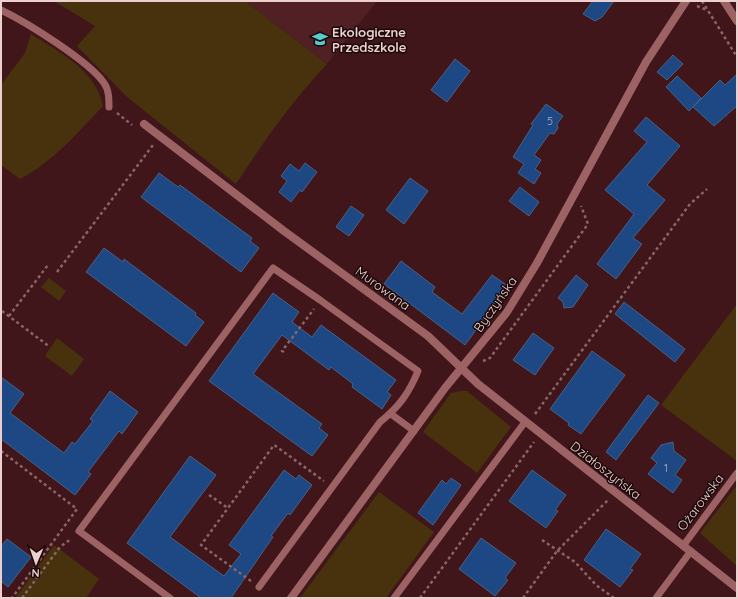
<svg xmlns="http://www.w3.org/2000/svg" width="738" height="599" font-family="Quicksand,sans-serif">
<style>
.built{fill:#502024}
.green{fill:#47320d}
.building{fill:#1e4883;stroke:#486185}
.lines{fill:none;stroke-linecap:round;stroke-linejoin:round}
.path{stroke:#8a6568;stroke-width:2.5;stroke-dasharray:3 3;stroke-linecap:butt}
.service{stroke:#9c6264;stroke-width:7}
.minor{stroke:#9c6264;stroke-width:8}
.tertiary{stroke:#9c6264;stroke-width:8}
.labels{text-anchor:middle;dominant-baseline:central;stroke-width:3;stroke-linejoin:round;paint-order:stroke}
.number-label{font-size:11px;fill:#b8adbc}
.poi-label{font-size:13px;font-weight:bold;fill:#eccfcf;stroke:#1b090a;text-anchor:start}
.street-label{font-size:13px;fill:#eccfcf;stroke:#1b090a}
</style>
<rect width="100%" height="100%" fill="#40161a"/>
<path class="built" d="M245 1H377L327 64Z"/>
<g class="green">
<path d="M54 1H245L327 64C292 101 264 141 236 184L127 97 77 46 95 26Z"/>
<path d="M31 34C59 52 96 70 103 106 78 132 53 162 20 179L1 165V85L25 53Z"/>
<path d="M49 278 66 291 59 301 41 287Z"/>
<path d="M737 304V461L661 405Z"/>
<path d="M57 338 84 359 72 376 45 356Z"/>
<path d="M460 391H467L511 427 477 473 423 432 451 393Z"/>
<path d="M737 485V566L700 533Z"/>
<path d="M379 492 434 532 386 598H300Z"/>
<path d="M54 545 99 579 86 598H15Z"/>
</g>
<g class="building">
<path d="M593 1H614L602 17 595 21 583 14Z"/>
<path d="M673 55 683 64 667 80 657 72Z"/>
<path d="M455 59 470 71 447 102 431 90Z"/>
<path d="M737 74V106L714 126 693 107 720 80 725 85Z"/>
<path d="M677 76 701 98 689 111 666 87Z"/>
<path d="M546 104 563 116 557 124 558 128 554 134 550 133 534 155 541 160 535 169 541 173 534 184 518 173 524 164 513 157 533 125 531 124Z"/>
<path d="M646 117 680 146 647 185 665 200 633 238 642 244 616 279 597 264 634 214 605 190 647 142 634 131Z"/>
<path d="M305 163 317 172 302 192 300 190 291 202 279 192 287 181 281 176 290 164 299 171Z"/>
<path d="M159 173 178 187 180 185 252 238 250 241 259 248 241 272 141 197Z"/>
<path d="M410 178 428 191 404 224 386 210Z"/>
<path d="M520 187 539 202 529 216 509 201Z"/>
<path d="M351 206 364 215 349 236 336 227Z"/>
<path d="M104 248 123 262 124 259 196 313 195 315 204 322 186 346 86 272Z"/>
<path d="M401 261 435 287 432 292 462 314 492 275 508 286 465 345 384 284Z"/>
<path d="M576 275 588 285 573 307 564 308 563 302 558 298Z"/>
<path d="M273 293 299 312 292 322 312 337 321 325 396 380 387 392 391 395 382 409 352 387 353 384 331 367 329 370 282 335 253 374 322 424 319 428 328 435 312 456 209 381Z"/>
<path d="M624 302 685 349 675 362 615 314Z"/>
<path d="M533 333 554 348 535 375 513 360Z"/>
<path d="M592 351 625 375 581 434 568 425 569 423 550 409Z"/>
<path d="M1 377 24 394 10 413 64 453 72 442 75 444 93 421 90 419 110 391 138 412 122 434 119 431 88 472 91 474 75 495 1 439Z"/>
<path d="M648 395 659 403 616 460 606 452Z"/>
<path d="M673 442 674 451 686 460 675 475 682 480 673 493 648 474 657 463 651 458 661 445Z"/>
<path d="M190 456 216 475 170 537 224 576 241 554 229 545 284 470 296 479 299 475 312 485 290 515 288 513 271 536 273 537 231 598H201L127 543Z"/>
<path d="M532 470 566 495 555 510 558 511 546 528 509 501Z"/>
<path d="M451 478 461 485 433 525 418 513 442 480 446 484Z"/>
<path d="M606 529 641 554 630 569 633 570 620 587 584 560Z"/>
<path d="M481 538 516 563 505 578 508 580 495 596 459 569Z"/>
<path d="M7 539 31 557 8 587 1 581V546Z"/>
</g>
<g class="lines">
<g class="path">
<path d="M702 1 737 57"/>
<path d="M697 6 707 10"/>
<path d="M117 113 132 125"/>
<path d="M57 272 153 145"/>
<path d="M2 311 50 347"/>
<path d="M9 316 48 265"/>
<path d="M284 352 282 351 314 309"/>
<path d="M483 361 490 358 588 224 581 206"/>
<path d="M535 414 690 204 707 189"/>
<path d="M1 451 77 509 12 598"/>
<path d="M209 495 228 508"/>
<path d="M542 540 575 562 596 585 614 598"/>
<path d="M251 581 201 545 274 445 324 481"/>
<path d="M22 598 60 547 71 539"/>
<path d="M420 598 534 442"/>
<path d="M523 598 557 551 608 500"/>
</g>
<g class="service">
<path d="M1 10C26 22 89 61 104 83 109 90 109 99 109 107"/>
<path d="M391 414 414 431"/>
<path d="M683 546 737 473"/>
<path d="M170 598 79 531 273 268 320 300 418 371C409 393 399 407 380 422L259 587"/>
<path d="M394 598 525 422"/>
<path d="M656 598 691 551"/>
</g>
<g class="minor">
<path d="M144 124 284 231 428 336 478 384 737 588"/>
<path d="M291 598 445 388 507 312 537 263 646 62 686 1"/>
</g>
<path class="tertiary" d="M724 1 737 21"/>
</g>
<defs>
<symbol id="school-bare" viewBox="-9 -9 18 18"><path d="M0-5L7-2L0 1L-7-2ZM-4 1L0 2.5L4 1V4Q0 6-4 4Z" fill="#52cdcf" stroke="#1b090a" stroke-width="2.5" paint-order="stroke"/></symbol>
</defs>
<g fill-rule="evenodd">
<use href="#school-bare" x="309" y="28" width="22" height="22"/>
</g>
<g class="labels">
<g class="number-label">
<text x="550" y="121">5</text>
<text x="666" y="468">1</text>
</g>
<g class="poi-label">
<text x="332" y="32">Ekologiczne<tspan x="332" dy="15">Przedszkole</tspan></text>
</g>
<g class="street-label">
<text transform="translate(383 288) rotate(36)">Murowana</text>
<text transform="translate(495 304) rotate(-55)">Byczyńska</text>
<text transform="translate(606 470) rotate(38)">Działoszyńska</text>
<text transform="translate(700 502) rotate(-53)">Ożarowska</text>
</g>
</g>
<rect width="738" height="599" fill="none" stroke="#eccfcf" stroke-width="4"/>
<g transform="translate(36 563) rotate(182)" stroke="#1b090a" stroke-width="3" paint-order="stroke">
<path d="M0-3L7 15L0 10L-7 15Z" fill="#eccfcf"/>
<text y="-6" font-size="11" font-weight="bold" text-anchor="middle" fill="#eccfcf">N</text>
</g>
</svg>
